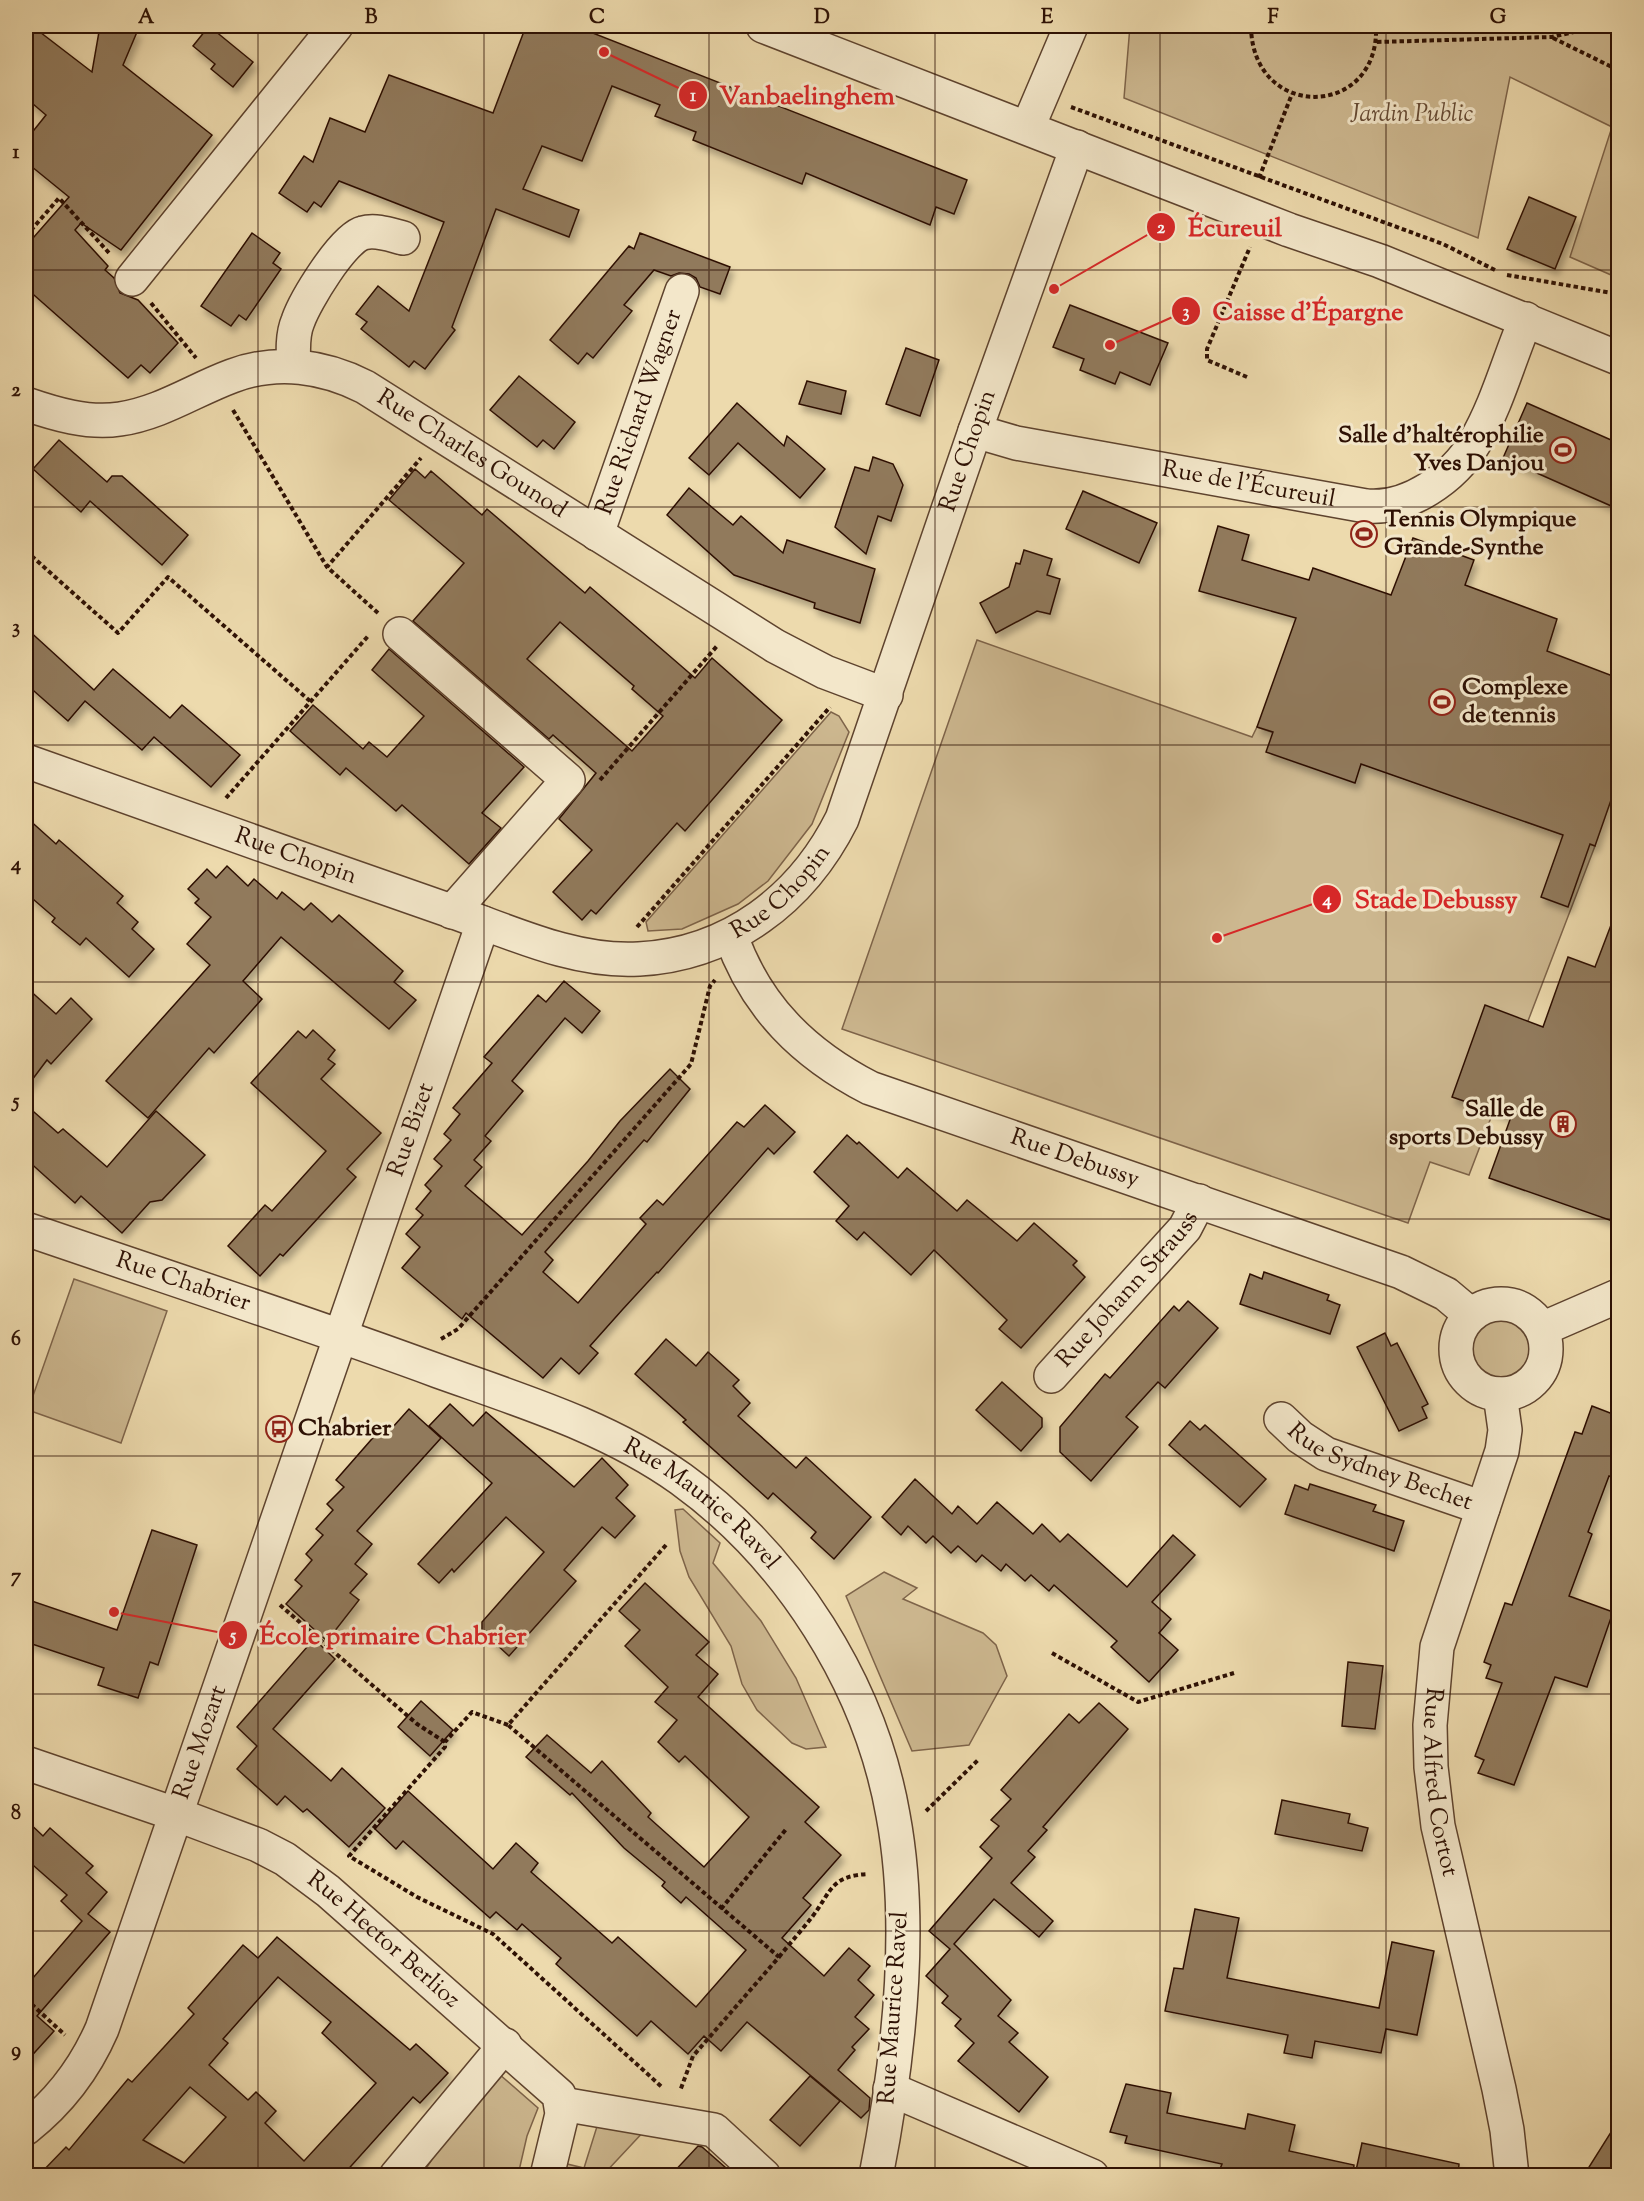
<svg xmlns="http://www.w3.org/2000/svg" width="1644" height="2201" font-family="'Sorts Mill Goudy',serif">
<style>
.green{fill:#cdb890;stroke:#7e644a;stroke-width:1.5}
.building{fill:#917a5c;stroke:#2e1104;stroke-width:1.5;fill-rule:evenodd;filter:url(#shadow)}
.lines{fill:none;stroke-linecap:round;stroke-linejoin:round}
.minor-casing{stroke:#5e432e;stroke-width:36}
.path{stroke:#2e1104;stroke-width:4;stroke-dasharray:4.5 3;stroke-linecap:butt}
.minor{stroke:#f3e7ca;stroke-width:33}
.grid{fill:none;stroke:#2e1104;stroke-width:1.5;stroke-opacity:0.55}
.labels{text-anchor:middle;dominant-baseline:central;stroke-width:6;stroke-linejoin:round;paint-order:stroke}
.park-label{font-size:24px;font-style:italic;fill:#664b35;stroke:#f3e7ca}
.street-label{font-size:24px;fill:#2e1104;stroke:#f3e7ca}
.poi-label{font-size:24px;font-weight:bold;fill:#2e1104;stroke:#f3e7ca;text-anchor:start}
.leader{fill:none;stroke:#d62828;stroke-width:2}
.callout-dot{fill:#d62828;stroke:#f3e7ca;stroke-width:2}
.mark-label{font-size:18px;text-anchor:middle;font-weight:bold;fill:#fff}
.callout-label{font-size:26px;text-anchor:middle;font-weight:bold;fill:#d62828;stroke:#f3e7ca;stroke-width:6;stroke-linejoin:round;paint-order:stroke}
.neatline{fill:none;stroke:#2e1104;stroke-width:2}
.grid-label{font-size:20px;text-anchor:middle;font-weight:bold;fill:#2e1104}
</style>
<defs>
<filter id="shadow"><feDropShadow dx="3.5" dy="6" stdDeviation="3" flood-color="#0004"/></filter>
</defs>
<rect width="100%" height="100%" fill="#eddaad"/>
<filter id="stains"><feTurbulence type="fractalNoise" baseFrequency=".00333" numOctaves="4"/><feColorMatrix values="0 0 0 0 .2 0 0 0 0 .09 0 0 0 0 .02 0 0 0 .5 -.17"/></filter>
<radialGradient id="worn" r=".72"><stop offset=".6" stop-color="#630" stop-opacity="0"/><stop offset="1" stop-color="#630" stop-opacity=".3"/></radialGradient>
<g class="green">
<path d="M1130 26H1618V278L1570 257 1612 127 1510 77 1478 238 1124 98Z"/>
<path d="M977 640 1252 737 1257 727 1595 846 1469 1175 1430 1162 1408 1223 842 1029Z"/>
<path d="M831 712 839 716 849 732 812 824 768 881 738 904 682 929 648 931 646 922Z"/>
<path d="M74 1279 167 1311 121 1443 28 1410Z"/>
<circle cx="1502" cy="1348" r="30"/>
<path d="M683 1509 720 1543 713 1563 761 1621 796 1678 826 1747 806 1749 792 1743 757 1710 742 1684 731 1646 689 1577 680 1551 675 1510Z"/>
<path d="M884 1572 917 1588 903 1599 983 1633 996 1645 1007 1676 969 1745 912 1751 846 1596Z"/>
<path d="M499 2074 538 2108 527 2136 518 2175 421 2176 464 2111Z"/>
<path d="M599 2120 647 2128 603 2175 563 2176 567 2164 584 2168Z"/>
</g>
<g class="building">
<path d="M26 26H32L92 72 100 26H121L137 32 123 65 212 135 121 250 81 223 75 230 108 266 105 270 114 278 120 293 138 300 178 343 150 373 141 365 128 378 26 288V246L69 197 26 162V140L46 115 26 98Z"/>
<path d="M209 26 253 62 233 87 211 69 215 64 193 46Z"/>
<path d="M526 26H575L967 180 954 214 936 207 930 225 806 173 802 184 693 140 696 132 655 116 660 105 612 86 582 161 542 146 523 189 579 210 569 237 496 209 452 327 455 330 425 369 414 361 409 367 361 329 367 322 356 314 378 286 409 311 444 222 339 181 321 207 314 202 307 212 279 193 304 156 313 162 330 118 365 132 389 75 493 113Z"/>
<path d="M1529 197 1576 217 1555 269 1507 249Z"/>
<path d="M252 233 280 253 273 263 281 269 246 320 239 315 231 326 201 306Z"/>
<path d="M640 233 730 267 720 294 700 287 696 278 689 274 679 273 671 276 654 270 624 305 632 311 593 358 587 353 578 364 550 340 629 246 634 249Z"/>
<path d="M1070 305 1168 343 1150 385 1120 372 1115 384 1080 370 1084 359 1053 347Z"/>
<path d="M906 348 939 360 920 416 886 404Z"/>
<path d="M519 376 575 422 554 449 543 440 537 447 490 410Z"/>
<path d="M807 381 846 391 841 414 799 404Z"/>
<path d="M737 403 784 446 787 436 825 469 800 498 738 443 709 475 689 458Z"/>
<path d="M1527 403 1618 443V509L1503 458Z"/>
<path d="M59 440 107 482 112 476H122L188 535 162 565 90 501 81 512 33 469Z"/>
<path d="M873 457 893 464 903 485 891 521 878 516 866 554 835 527 855 467 869 471Z"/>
<path d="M415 469 425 478 431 471 482 515 487 509 585 593 590 587 695 678 712 658 782 720 685 831 677 823 596 914 591 910 582 920 553 892 592 850 559 819 596 773 553 735 549 739 413 621 464 563 389 500ZM560 622 634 686 632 689 663 716 632 751 527 659Z"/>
<path d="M689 488 733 525 741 516 783 553 787 540 875 569 860 623 814 608 815 603 734 575 667 515Z"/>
<path d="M1083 491 1157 523 1139 563 1066 529Z"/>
<path d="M1218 526 1249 535 1242 560 1309 580 1313 568 1391 595 1413 538 1474 560 1465 585 1557 619 1547 651 1618 678V780L1595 846 1590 844 1568 907 1541 897 1563 835 1361 764 1355 783 1266 752 1273 732 1257 727 1296 618 1199 591Z"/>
<path d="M1024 550 1052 559 1047 575 1060 579 1050 614 1037 611 996 633 980 603 1009 587 1016 563 1020 564Z"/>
<path d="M26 628 94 690 113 669 170 718 182 705 240 755 211 787 154 737 142 750 85 701 68 721 26 684Z"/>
<path d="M389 649 524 767 482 813 501 828 469 864 402 805 396 811 346 768 340 775 290 731 313 705 363 749 369 742 387 757 424 716 372 670Z"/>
<path d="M26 817 56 844 59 840 123 896 117 903 138 922 132 929 154 949 129 977 86 938 80 945 52 922 55 918 26 893Z"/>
<path d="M227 866 248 886 254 879 277 899 282 892 304 910 311 903 332 922 339 915 403 971 394 982 416 1000 389 1029 281 937 243 981 262 999 214 1053 209 1048 148 1118 106 1081 210 965 187 944 211 917 195 903 199 899 188 889 207 869 216 878Z"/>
<path d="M1616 912H1618V1223L1489 1178 1511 1117 1452 1097 1485 1005 1543 1027 1568 957 1595 967Z"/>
<path d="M564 981 600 1011 582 1033 565 1018 512 1081 523 1091 485 1136 491 1141 474 1160 482 1167 465 1186 522 1235 588 1161 620 1121 670 1069 690 1089 647 1142 644 1140 545 1252 553 1260 543 1272 578 1303 646 1224 640 1218 657 1200 663 1205 737 1122 744 1127 765 1105 795 1132 774 1154 768 1148 658 1273 657 1272 623 1309 590 1346 598 1353 579 1374 561 1358 543 1378 466 1313 462 1319 402 1268 420 1247 406 1234 423 1215 416 1209 431 1191 425 1185 442 1166 434 1159 451 1140 444 1134 460 1114 453 1108 492 1063 484 1057 538 995 546 1002Z"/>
<path d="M26 987 56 1014 71 998 92 1019 51 1064 47 1060 26 1088Z"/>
<path d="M313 1030 335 1050 328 1059 335 1064 321 1079 381 1133 347 1169 356 1177 283 1256 280 1254 260 1276 228 1246 265 1205 272 1211 326 1151 251 1083 298 1031 306 1038Z"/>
<path d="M26 1105 58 1133 63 1129 107 1167 156 1111 205 1155 162 1200 150 1202 122 1233 81 1196 75 1203 26 1159Z"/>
<path d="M847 1135 857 1144 859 1142 898 1178 907 1168 957 1211 967 1200 1017 1241 1034 1223 1077 1261 1073 1265 1085 1277 1021 1348 999 1329 1007 1320 934 1250 911 1275 864 1232 857 1240 836 1221 849 1206 814 1172Z"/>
<path d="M1264 1272 1329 1295 1327 1300 1340 1305 1330 1334 1240 1304 1250 1274 1262 1279Z"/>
<path d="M1188 1301 1218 1328 1165 1388 1158 1382 1126 1417 1138 1427 1091 1481 1060 1452V1427L1105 1374 1110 1378 1174 1306 1179 1311Z"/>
<path d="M1385 1333 1391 1346 1397 1343 1428 1404 1422 1407 1427 1418 1399 1431 1357 1347Z"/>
<path d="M666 1339 696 1366 708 1352 739 1380 733 1386 750 1403 738 1416 796 1468 806 1457 871 1517 834 1559 811 1538 816 1532 773 1493 768 1499 683 1422 686 1420 635 1374Z"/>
<path d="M1002 1382 1042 1418V1427L1021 1451 976 1410Z"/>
<path d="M450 1404 473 1426 486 1412 574 1487 602 1458 628 1485 616 1498 635 1516 615 1538 602 1527 564 1570 576 1581 509 1656 482 1631V1622L544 1552 506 1517 454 1572 452 1569 439 1583 418 1564 492 1483 429 1426Z"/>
<path d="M1592 1406 1618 1416V1459L1612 1477 1609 1476 1588 1532 1592 1534 1569 1596 1613 1612 1587 1687 1555 1677 1514 1785 1478 1773 1484 1760 1475 1756 1502 1683 1486 1678 1491 1665 1484 1662 1505 1603 1512 1605 1575 1432 1582 1434Z"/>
<path d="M409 1409 441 1438 357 1531 372 1544 355 1564 367 1574 350 1593 359 1600 327 1641 286 1604 302 1586 295 1580 312 1560 306 1554 323 1535 316 1529 333 1510 327 1504 344 1487 336 1480 385 1424 392 1428Z"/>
<path d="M1190 1421 1200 1430 1205 1425 1266 1479 1240 1507 1169 1445Z"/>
<path d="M915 1479 952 1514 958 1506 977 1524 997 1502 1033 1534 1042 1524 1060 1542 1068 1534 1127 1587 1173 1535 1195 1555 1152 1602 1171 1619 1159 1633 1178 1650 1149 1682 1111 1647 1117 1641 1054 1585 1049 1591 1031 1575 1025 1581 1006 1564 1001 1571 982 1555 976 1562 958 1546 951 1553 933 1536 926 1543 908 1526 901 1535 882 1517Z"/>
<path d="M1310 1484 1376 1505 1373 1511 1404 1521 1394 1551 1285 1514 1295 1485 1308 1490Z"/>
<path d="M152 1530 197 1545 158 1665 150 1662 138 1698 98 1685 104 1668 26 1642V1599L117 1630Z"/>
<path d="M645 1583 709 1642 696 1655 718 1674 698 1697 819 1807 805 1822 841 1855 803 1898 811 1905 782 1938 824 1976 849 1948 870 1966 858 1980 874 1995 855 2017 869 2029 852 2047 855 2050 838 2070 870 2098 869 2110 861 2118 747 2022 721 2051 704 2036 688 2054 651 2021 637 2036 556 1964 561 1958 522 1924 517 1930 496 1912 490 1918 403 1841 396 1849 375 1829 408 1791 493 1869 516 1843 538 1863 531 1872 612 1943 618 1937 696 2007 746 1950 686 1897 681 1903 662 1886 665 1882 624 1848 572 1793 570 1795 526 1757 547 1735 591 1773 602 1761 651 1813 648 1817 704 1867 749 1817 685 1756 679 1762 658 1742 677 1720 655 1702 668 1687 625 1646 640 1630 619 1611Z"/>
<path d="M314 1639 335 1659 273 1729 331 1781 342 1768 385 1808 349 1847 307 1809 303 1812 285 1796 277 1805 237 1769 257 1746 237 1727Z"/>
<path d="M1348 1662 1383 1666 1375 1729 1342 1726Z"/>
<path d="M421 1701 453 1730 430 1756 398 1727Z"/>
<path d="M1099 1703 1128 1729 1043 1827 1047 1830 1028 1851 1035 1857 1011 1883 1053 1921 1039 1937 994 1899 954 1944 1011 2000 998 2016 1018 2033 1009 2042 1048 2077 1019 2112 958 2061 974 2043 955 2026 961 2019 942 2003 948 1996 926 1976 950 1949 929 1931 992 1858 980 1847 999 1826 991 1820 1011 1799 1001 1790 1069 1714 1079 1723Z"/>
<path d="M1282 1800 1350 1814 1348 1823 1368 1828 1362 1851 1275 1834Z"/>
<path d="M26 1820 43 1836 50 1828 93 1866 86 1873 107 1892 88 1914 110 1932 37 2016 54 2031 26 2062V1986L82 1921 61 1901 67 1895 26 1859Z"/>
<path d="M1195 1909 1239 1918 1227 1978 1379 2008 1392 1942 1434 1951 1417 2035 1386 2029 1381 2053 1315 2041 1312 2058 1284 2053 1288 2035 1165 2011 1174 1968 1183 1969Z"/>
<path d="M277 1937 410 2050 416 2044 448 2073 420 2103 413 2097 343 2175H39L66 2147 69 2150 128 2079 132 2082 175 2035 194 2014 188 2008 243 1945 258 1958ZM278 1977 331 2022 322 2033 376 2083 304 2161 265 2123 276 2111 256 2092 248 2100 209 2065 228 2043 223 2039ZM190 2087 226 2117 184 2163 143 2140Z"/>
<path d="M810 2076 840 2101 800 2146 770 2120Z"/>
<path d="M1126 2084 1171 2093 1167 2113 1245 2129 1248 2114 1295 2125 1289 2151 1354 2165 1353 2175H1253L1220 2169 1222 2164 1125 2143 1127 2136 1110 2132Z"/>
<path d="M1618 2121V2175H1584Z"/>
<path d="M1362 2143 1459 2164 1458 2175H1355Z"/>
<path d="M698 2146 702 2147 734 2175H671Z"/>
</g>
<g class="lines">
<defs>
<g id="minor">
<path d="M763 26 1289 230 1380 261 1618 358"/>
<path d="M1028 127 1071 26"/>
<path d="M132 279 336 26"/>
<path d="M294 366C293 352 292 335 298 321 305 301 343 238 363 233 376 229 391 235 403 238"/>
<path id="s1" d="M26 404C55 414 88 424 120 419 161 413 194 390 232 376 277 359 324 366 365 387L775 646 825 672 886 695"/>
<path id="s2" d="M975 431 1016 443 1366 506C1408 510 1454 478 1475 442 1497 405 1509 359 1526 319"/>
<path id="s3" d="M597 534 682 291"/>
<path d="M400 634 568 780 452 912"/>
<path id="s4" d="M26 761C167 811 309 862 451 911 510 932 575 963 639 959 730 954 802 899 842 819L975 431 1077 147"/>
<path id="s5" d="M731 936C756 1007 804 1054 870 1088L1401 1272 1446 1294 1471 1315"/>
<path id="s6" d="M26 1229C163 1276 302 1321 438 1371 522 1401 608 1427 681 1479 789 1557 870 1684 893 1815 914 1927 898 2064 876 2176"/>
<circle cx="1501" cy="1349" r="45"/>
<path d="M1542 1329 1618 1296"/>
<path id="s7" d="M1051 1376 1185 1228 1199 1201"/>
<path id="s8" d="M1500 1394 1505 1430 1502 1451 1437 1647 1430 1725 1431 1767 1438 1826 1499 2089 1507 2130 1512 2176"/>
<path id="s9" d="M1281 1419 1300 1437 1326 1454 1483 1508"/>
<path id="s10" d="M26 1763 178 1815 258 1845 285 1859 328 1891 559 2095 562 2114 547 2176"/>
<path d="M890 2089 1092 2176"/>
<path d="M562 2104 714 2130 764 2176"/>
<path id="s11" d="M26 2128C59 2102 85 2068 102 2029L483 923"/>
<path d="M396 2176 505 2045"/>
</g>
</defs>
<use href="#minor" class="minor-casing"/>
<g class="path">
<path d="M1251 26C1252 122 1380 119 1376 26"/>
<path d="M1553 38 1618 70"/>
<path d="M1377 42 1552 37 1600 26"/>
<path d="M1071 107 1443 244 1497 271"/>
<path d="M1259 178 1292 94"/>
<path d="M26 236 59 198 110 254"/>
<path d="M1507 275 1618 294"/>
<path d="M151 303 196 358"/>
<path d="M1247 377 1207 360V349L1250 247"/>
<path d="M233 410 327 567"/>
<path d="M26 551 118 633 168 577 310 701"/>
<path d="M378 613 327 567 421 458"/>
<path d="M600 780 717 646"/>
<path d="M226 798 369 635"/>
<path d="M637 927 830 707"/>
<path d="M441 1339 458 1329 691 1064 710 986 715 980"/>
<path d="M666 1545 508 1725 779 1957 693 2056 680 2091"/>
<path d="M280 1605 417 1724 445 1742"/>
<path d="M1052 1653 1138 1702 1234 1673"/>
<path d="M508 1725 472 1712 445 1742V1747L349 1856 417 1897 493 1934 663 2088"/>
<path d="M926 1811 978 1760"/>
<path d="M721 1909 787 1828"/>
<path d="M779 1957C790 1943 802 1930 812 1917 832 1891 830 1876 868 1874"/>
<path d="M26 1999 65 2035"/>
</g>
<use href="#minor" class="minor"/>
</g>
<path class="grid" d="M258 26V2176M484 26V2176M709 26V2176M935 26V2176M1160 26V2176M1386 26V2176M26 270H1618M26 507H1618M26 745H1618M26 982H1618M26 1219H1618M26 1456H1618M26 1694H1618M26 1931H1618"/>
<defs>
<symbol id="stadium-ring" viewBox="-11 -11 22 22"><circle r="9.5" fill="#f3e7ca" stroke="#8f2418" stroke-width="1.5"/><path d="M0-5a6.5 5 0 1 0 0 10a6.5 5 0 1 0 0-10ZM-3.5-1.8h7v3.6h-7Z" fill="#8f2418"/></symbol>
<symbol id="building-ring" viewBox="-11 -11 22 22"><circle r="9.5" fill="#f3e7ca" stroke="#8f2418" stroke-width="1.5"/><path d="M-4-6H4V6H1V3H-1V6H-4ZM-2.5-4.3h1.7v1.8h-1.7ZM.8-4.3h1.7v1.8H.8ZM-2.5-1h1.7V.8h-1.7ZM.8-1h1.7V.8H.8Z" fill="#8f2418"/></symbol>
<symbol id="bus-ring" viewBox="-11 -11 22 22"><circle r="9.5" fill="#f3e7ca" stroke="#8f2418" stroke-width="1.5"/><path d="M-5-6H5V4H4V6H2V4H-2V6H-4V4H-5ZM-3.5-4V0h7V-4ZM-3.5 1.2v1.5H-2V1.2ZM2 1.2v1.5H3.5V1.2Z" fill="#8f2418"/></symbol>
</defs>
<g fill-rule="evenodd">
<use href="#stadium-ring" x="1548" y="435" width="30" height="30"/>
<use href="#stadium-ring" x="1349" y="519" width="30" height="30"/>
<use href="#stadium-ring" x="1427" y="687" width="30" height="30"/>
<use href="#building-ring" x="1548" y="1109" width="30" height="30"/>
<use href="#bus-ring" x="264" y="1414" width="30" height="30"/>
</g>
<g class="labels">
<g class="park-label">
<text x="1412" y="115">Jardin Public</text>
</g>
<g class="street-label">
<text stroke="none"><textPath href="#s3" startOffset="129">Rue Richard Wagner</textPath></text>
<text stroke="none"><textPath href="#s4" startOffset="1294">Rue Chopin</textPath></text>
<text stroke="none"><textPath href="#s1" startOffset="480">Rue Charles Gounod</textPath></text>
<text stroke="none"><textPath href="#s2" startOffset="279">Rue de l'Écureuil</textPath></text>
<text stroke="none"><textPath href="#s4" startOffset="286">Rue Chopin</textPath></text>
<text stroke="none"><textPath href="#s4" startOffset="808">Rue Chopin</textPath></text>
<text stroke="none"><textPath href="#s11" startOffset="1077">Rue Bizet</textPath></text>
<text stroke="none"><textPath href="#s5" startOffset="428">Rue Debussy</textPath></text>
<text stroke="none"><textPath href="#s6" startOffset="166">Rue Chabrier</textPath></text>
<text stroke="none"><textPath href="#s7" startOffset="116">Rue Johann Strauss</textPath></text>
<text stroke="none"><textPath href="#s9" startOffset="112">Rue Sydney Bechet</textPath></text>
<text stroke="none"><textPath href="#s6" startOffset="734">Rue Maurice Ravel</textPath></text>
<text stroke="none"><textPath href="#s11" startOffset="429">Rue Mozart</textPath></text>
<text stroke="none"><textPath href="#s8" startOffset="400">Rue Alfred Cortot</textPath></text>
<text stroke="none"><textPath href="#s10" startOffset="404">Rue Hector Berlioz</textPath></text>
<text transform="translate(894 2008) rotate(-86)">Rue Maurice Ravel</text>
</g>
<g class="poi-label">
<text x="1544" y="436" text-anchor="end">Salle d'haltérophilie<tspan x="1544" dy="28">Yves Danjou</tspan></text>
<text x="1384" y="520">Tennis Olympique<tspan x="1384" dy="28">Grande-Synthe</tspan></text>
<text x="1462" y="688">Complexe<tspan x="1462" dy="28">de tennis</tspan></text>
<text x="1544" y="1110" text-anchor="end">Salle de<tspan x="1544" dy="28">sports Debussy</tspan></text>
<text x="298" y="1429">Chabrier</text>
</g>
</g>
<path class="leader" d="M604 52L693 95M1054 289L1161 227M1110 345L1186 311M1217 938L1327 899M114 1612L233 1635"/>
<g class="callout-dot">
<circle cx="604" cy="52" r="6"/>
<circle cx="1054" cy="289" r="6"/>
<circle cx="1110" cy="345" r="6"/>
<circle cx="1217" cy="938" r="6"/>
<circle cx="114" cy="1612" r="6"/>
<circle cx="693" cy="95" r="15"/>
<circle cx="1161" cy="227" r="15"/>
<circle cx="1186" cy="311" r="15"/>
<circle cx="1327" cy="899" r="15"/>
<circle cx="233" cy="1635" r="15"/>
</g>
<g class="mark-label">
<text x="693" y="101">1</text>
<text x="1161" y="233">2</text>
<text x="1186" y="317">3</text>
<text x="1327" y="905">4</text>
<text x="233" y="1641">5</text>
</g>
<g class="callout-label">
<text x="807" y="104">Vanbaelinghem</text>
<text x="1235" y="236">Écureuil</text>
<text x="1308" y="320">Caisse d'Épargne</text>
<text x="1436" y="908">Stade Debussy</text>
<text x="393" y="1644">École primaire Chabrier</text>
</g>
<rect width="1644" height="2201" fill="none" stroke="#eddaad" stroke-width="66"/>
<rect x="33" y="33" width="1578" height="2135" class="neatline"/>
<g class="grid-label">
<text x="146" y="23">A</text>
<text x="371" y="23">B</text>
<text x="597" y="23">C</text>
<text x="822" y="23">D</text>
<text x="1047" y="23">E</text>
<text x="1273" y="23">F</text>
<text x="1498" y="23">G</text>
<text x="16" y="158">1</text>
<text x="16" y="396">2</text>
<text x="16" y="633">3</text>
<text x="16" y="870">4</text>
<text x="16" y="1107">5</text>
<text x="16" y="1345">6</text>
<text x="16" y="1582">7</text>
<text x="16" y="1819">8</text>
<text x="16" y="2056">9</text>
</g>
<rect width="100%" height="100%" filter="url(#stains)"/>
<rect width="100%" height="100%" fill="url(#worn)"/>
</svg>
